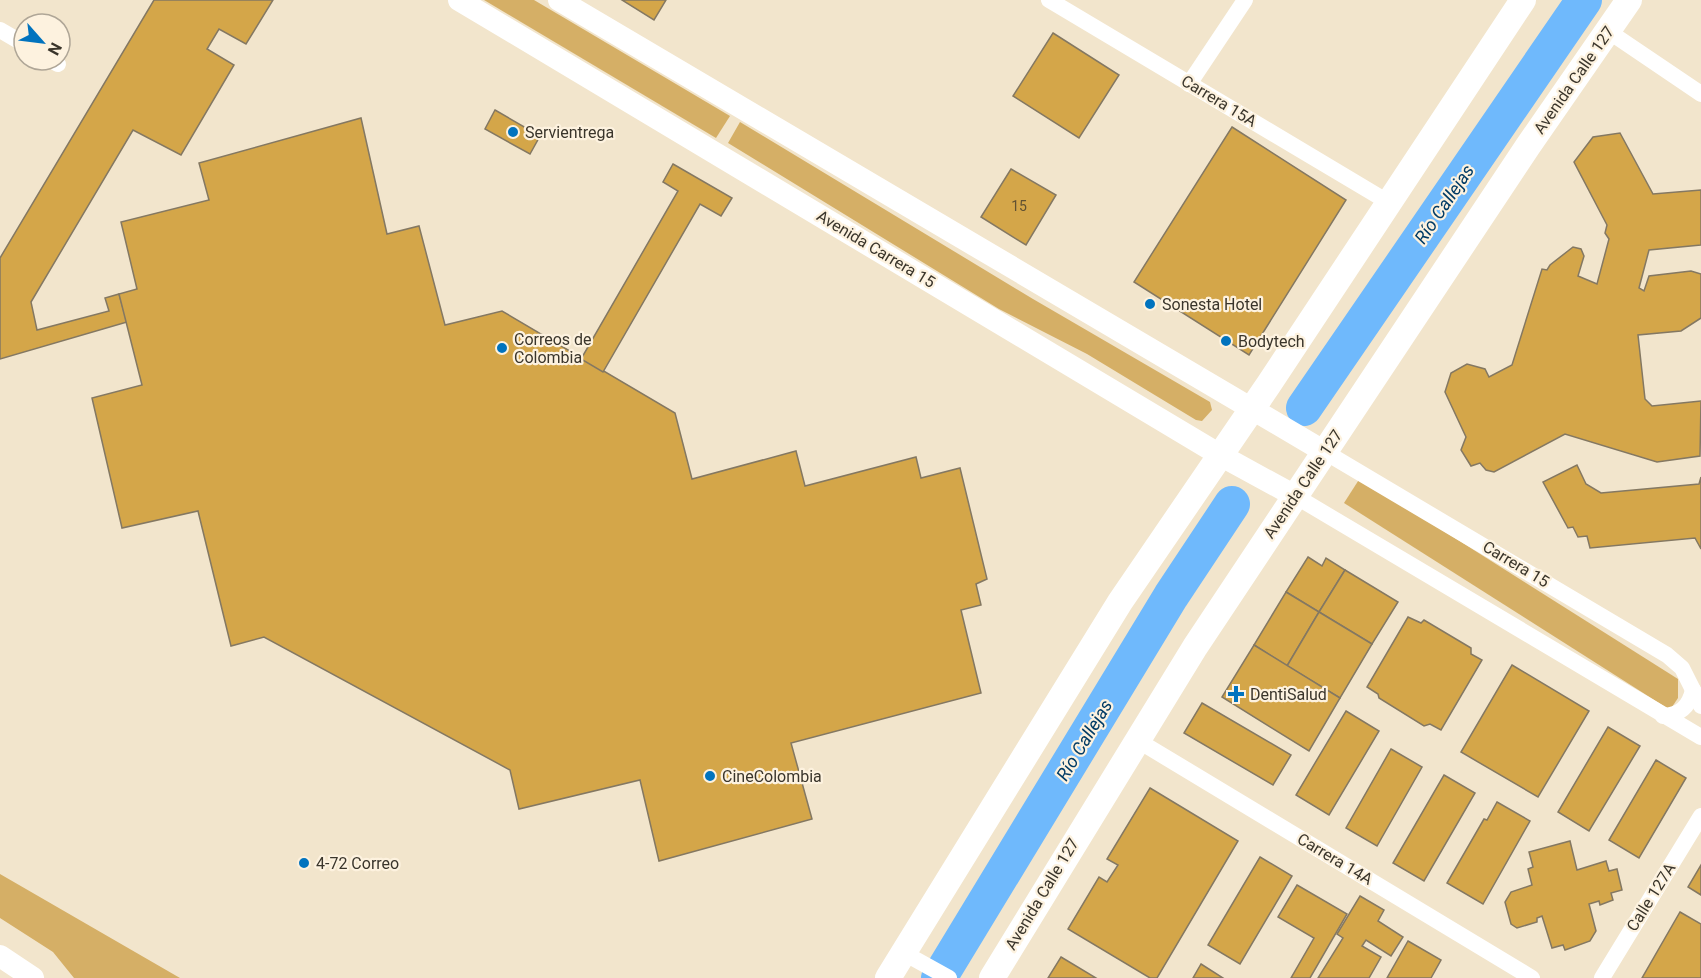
<svg xmlns="http://www.w3.org/2000/svg" width="1701" height="978" font-family="Roboto,sans-serif">
<style>
.green{fill:#d5af66}
.lines{fill:none;stroke-linecap:round;stroke-linejoin:round}
.river{stroke:#6fb9fc;stroke-width:36}
.building{fill:#d4a649;stroke:#847862;stroke-width:1.5}
.street{stroke:#fff;stroke-width:16}
.secondary{stroke:#fff;stroke-width:22}
.primary{stroke:#fff;stroke-width:26}
.poi-dot{fill:#0173be;stroke:#fdf2df;stroke-width:2}
.labels{text-anchor:middle;dominant-baseline:central;stroke-width:4.5;stroke-linejoin:round;paint-order:stroke}
.number-label{font-size:14px;fill:#605132}
.street-label{font-size:16px;fill:#3a352b;stroke:#fdf2df}
.poi-label{font-size:16px;fill:#3a352b;stroke:#fdf2df;text-anchor:start}
.water-label{font-size:18px;font-style:italic;fill:#013b65;stroke:#fdf2df}
</style>
<rect width="100%" height="100%" fill="#f2e5cc"/>
<g class="green">
<path d="M484 0H534L730 116 716 138Z"/>
<path d="M740 122 1033 299 1198 395 1210 402 1212 410 1202 421 1196 420 1087 354 999 309 728 143Z"/>
<path d="M1360 478 1678 679V698L1670 710 1344 503Z"/>
<path d="M0 874 180 978H74L53 952 0 918Z"/>
</g>
<g class="lines">
<g class="river">
<path d="M1304 408 1584 0"/>
<path d="M939 978 1171 596 1232 504"/>
</g>
</g>
<g class="building">
<path d="M154 0H273L246 44 219 29 207 49 234 65 181 155 133 130 31 302 37 330 109 311 105 298 119 294 127 322 0 359V258Z"/>
<path d="M622 0H666L654 20Z"/>
<path d="M1053 33 1119 75 1079 138 1013 96Z"/>
<path d="M495 110 540 136 530 154 485 129Z"/>
<path d="M361 118 387 234 419 226 445 325 502 311 675 413 692 479 796 451 805 486 916 457 921 478 960 468 987 579 976 584 981 605 961 610 981 693 791 743 812 819 659 861 640 780 519 809 510 770 264 637 231 646 198 511 122 528 92 398 142 385 119 294 137 289 121 222 209 200 199 163Z"/>
<path d="M1232 127 1346 200 1249 355 1134 282Z"/>
<path d="M1620 133 1653 194 1701 190V245L1649 250 1639 288 1644 291 1649 276 1691 271 1701 274V318L1681 331 1638 335 1645 399 1652 406 1701 401 1700 456 1657 462 1565 434 1494 472 1486 470 1480 463 1471 466 1461 450 1466 437 1445 392 1451 373 1467 364 1485 369 1489 377 1512 365 1542 269 1547 270 1550 265 1573 247 1581 249 1584 256 1578 276 1597 284 1609 239 1605 233 1607 225 1574 162 1593 137Z"/>
<path d="M673 164 732 198 721 216 700 204 603 372 581 359 678 191 663 182Z"/>
<path d="M1011 169 1056 195 1026 245 981 217Z"/>
<path d="M1577 465 1586 484 1601 493 1699 484 1701 477V549L1695 538 1590 548 1587 536 1578 537 1573 527 1568 528 1543 482Z"/>
<path d="M1308 557 1322 566 1326 558 1345 570 1319 612 1286 592Z"/>
<path d="M1345 570 1398 602 1372 644 1319 612Z"/>
<path d="M1286 592 1319 612 1287 666 1254 645Z"/>
<path d="M1319 612 1372 644 1340 698 1287 666Z"/>
<path d="M1408 617 1421 623 1424 620 1471 648V654L1482 660 1441 730 1430 724 1424 726 1379 698 1378 694 1367 687Z"/>
<path d="M1254 645 1340 698 1309 751 1222 697Z"/>
<path d="M1512 665 1589 711 1538 797 1461 752Z"/>
<path d="M1202 703 1291 755 1273 785 1184 733Z"/>
<path d="M1346 711 1379 731 1329 815 1296 795Z"/>
<path d="M1608 727 1640 746 1589 831 1558 812Z"/>
<path d="M1391 749 1422 767 1377 846 1346 828Z"/>
<path d="M1656 760 1686 778 1639 858 1609 840Z"/>
<path d="M1444 775 1475 793 1424 881 1393 863Z"/>
<path d="M1150 788 1238 841 1157 978H1150L1068 929 1099 877 1107 882 1118 865 1107 859Z"/>
<path d="M1497 802 1530 821 1483 904 1447 883 1484 819 1487 820Z"/>
<path d="M1570 841 1577 870 1606 861 1609 871 1617 869 1622 890 1611 893 1613 900 1600 905 1599 901 1589 904 1596 931 1590 941 1565 950 1563 945 1552 948 1542 916 1537 918V922L1517 928 1511 924 1505 902 1511 892 1532 885 1528 869 1533 867 1529 852Z"/>
<path d="M1260 857 1292 876 1240 964 1208 945Z"/>
<path d="M1701 865V895L1688 887Z"/>
<path d="M1297 885 1347 914 1310 978H1291L1314 938 1278 917Z"/>
<path d="M1360 896 1384 910 1378 921 1403 937 1391 956 1366 940 1362 946 1381 957 1369 978H1318L1343 938 1337 934Z"/>
<path d="M1680 912 1701 924V978H1642Z"/>
<path d="M1408 941 1441 960 1431 978H1387Z"/>
<path d="M1061 957 1096 978H1048Z"/>
<path d="M1201 964 1223 978H1193Z"/>
</g>
<g class="lines">
<g class="street">
<path d="M1049 0 1388 202"/>
<path d="M0 30 24 44"/>
<path d="M1608 31 1701 94"/>
<path d="M51 60 58 64"/>
<path d="M1189 84 1245 0"/>
<path d="M1325 452 1667 655 1682 668 1701 706"/>
<path d="M1295 496 1701 737"/>
<path d="M1663 716C1680 715 1689 707 1693 690"/>
<path d="M1137 740 1532 978"/>
<path d="M904 953 949 978"/>
<path d="M1602 978 1701 816"/>
</g>
<g class="secondary">
<path d="M459 0 1220 455 1295 496"/>
<path d="M559 0 1325 452"/>
<path d="M0 956 33 978"/>
</g>
<g class="primary">
<path d="M888 978 1120 602 1269 384 1523 0"/>
<path d="M992 978 1195 647 1528 146 1629 0"/>
</g>
</g>
<g class="poi-dot">
<circle cx="513" cy="132" r="6"/>
<circle cx="1150" cy="304" r="6"/>
<circle cx="1226" cy="341" r="6"/>
<circle cx="502" cy="348" r="6"/>
<path d="M1233 685h6v6h6v6h-6v6h-6v-6h-6v-6h6z"/>
<circle cx="710" cy="776" r="6"/>
<circle cx="304" cy="863" r="6"/>
</g>
<g class="labels">
<g class="number-label">
<text x="1019" y="206">15</text>
</g>
<g class="street-label">
<text transform="translate(1574 80) rotate(-55)">Avenida Calle 127</text>
<text transform="translate(1219 101) rotate(31)">Carrera 15A</text>
<text transform="translate(876 249) rotate(31)">Avenida Carrera 15</text>
<text transform="translate(1303 484) rotate(-56)">Avenida Calle 127</text>
<text transform="translate(1516 564) rotate(31)">Carrera 15</text>
<text transform="translate(1335 859) rotate(31)">Carrera 14A</text>
<text transform="translate(1042 894) rotate(-59)">Avenida Calle 127</text>
<text transform="translate(1651 897) rotate(-58)">Calle 127A</text>
</g>
<g class="poi-label">
<text x="525" y="132">Servientrega</text>
<text x="1162" y="304">Sonesta Hotel</text>
<text x="514" y="339">Correos de<tspan x="514" dy="18">Colombia</tspan></text>
<text x="1238" y="341">Bodytech</text>
<text x="1250" y="694">DentiSalud</text>
<text x="722" y="776">CineColombia</text>
<text x="316" y="863">4-72 Correo</text>
</g>
<g class="water-label">
<text transform="translate(1444 204) rotate(-56)">Río Callejas</text>
<text transform="translate(1084 740) rotate(-59)">Río Callejas</text>
</g>
</g>
<g transform="translate(42 42) rotate(118)"><circle r="28" fill="#fdf2df" stroke="#afa697" stroke-width="1.5"/>
<path d="M0-4.5L10 22L0 15L-10 22Z" fill="#0173be"/>
<text y="-9" font-size="16" font-weight="bold" text-anchor="middle" fill="#3a352b">N</text>
</g>
</svg>
